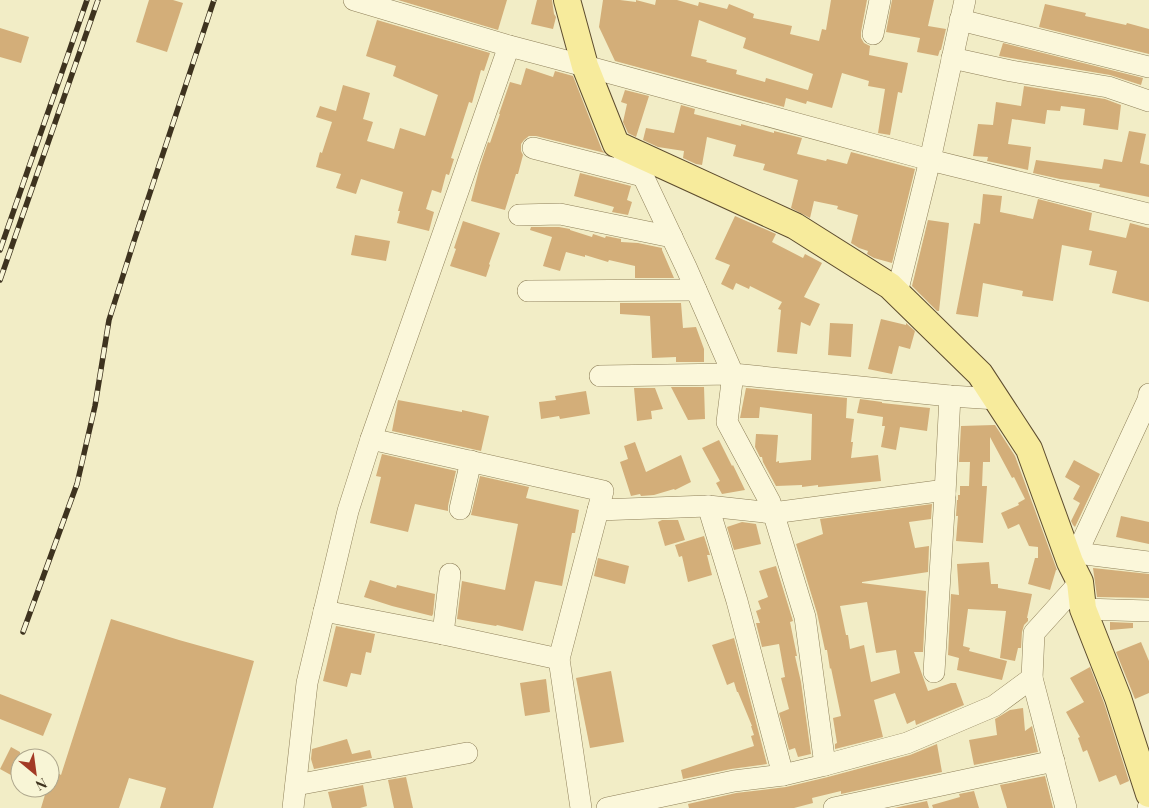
<svg xmlns="http://www.w3.org/2000/svg" width="1149" height="808" font-family="'Playfair Display',serif">
<style>
.building{fill:#d3ae79;fill-rule:evenodd}
.lines{fill:none;stroke-linecap:round;stroke-linejoin:round}
.minor-casing{stroke:#8f805a;stroke-width:22}
.major-casing{stroke:#5d4c2e;stroke-width:28}
.minor{stroke:#fbf7da;stroke-width:21}
.major{stroke:#f7eb9c;stroke-width:26}
.rail-casing{stroke:#3e331f;stroke-width:5.5}
.rail{stroke:#f8f5d6;stroke-width:4;stroke-dasharray:11;stroke-linecap:butt}
</style>
<rect width="100%" height="100%" fill="#f2edc6"/>
<g class="building">
<path d="M149 0H173L183 3 167 52 136 42Z"/>
<path d="M398 0H507L498 30Z"/>
<path d="M537 0H552L554 14 556 17 553 29 531 24Z"/>
<path d="M603 0H620L636 2V0L655 5 656 0H677L698 6 699 2 727 9 729 4 754 14 753 18 792 26 790 34 819 41 822 29 826 30 831 0H867L861 32V38L864 43 870 46 869 55 908 63 902 93 898 92 890 135 878 133 885 89 868 86 869 81 842 73 832 108 807 101 806 104 786 98 784 107 615 61 599 27ZM699 20 746 38 743 48 813 74 808 90 766 78 765 82 736 74 737 70 706 62 707 60 691 56Z"/>
<path d="M892 0H934L928 26 946 29 941 50H940L938 56 917 52 920 38 886 32Z"/>
<path d="M1045 4 1086 13 1085 16 1126 25 1127 23 1149 29V54L1039 27Z"/>
<path d="M377 20 490 53 484 71 481 70 472 103 469 102 451 158 454 159 449 175 446 174 441 193 432 190 426 209 434 212 429 231 397 223 400 211H398L403 192 361 179 356 194 336 188 341 174 316 167 320 152 322 153 332 122 316 117 320 106 336 111 343 85 370 93 363 119 373 122 367 141 394 149 400 128 425 136 438 95 393 76 396 66 366 56Z"/>
<path d="M0 28 29 37 21 63 0 57Z"/>
<path d="M1003 43 1143 78 1141 85 1110 75 999 56Z"/>
<path d="M526 68 553 77 555 71 573 76 602 150 605 153 536 136H529L524 140 521 144V151L523 155 518 174H516L505 210 471 201 480 166 488 142 490 143 500 114H499L510 82 521 85Z"/>
<path d="M1024 86 1105 99 1121 105 1118 130 1083 125 1085 109 1061 106 1060 111 1047 110 1045 124 1012 119 1008 144 1031 147 1028 170 987 161 988 157 973 156 978 124 993 125 996 102 1021 106Z"/>
<path d="M625 90 649 96 636 137 628 133 623 122 627 104 621 102Z"/>
<path d="M681 105 695 109 694 114 741 126V124L774 133V131L802 138 797 154 826 161 827 159 847 164 851 152 915 169 892 263 874 258 867 254 868 251 859 248 851 243 858 215 837 209 838 206 814 201 810 218 791 208 798 180 763 170 765 164 733 156 736 145 707 137 702 165 696 164 683 158 684 151 658 147 643 140 646 128 674 133Z"/>
<path d="M1129 131 1146 134 1140 163 1149 165V197L1099 187 1100 184 1060 179 1033 173 1036 160 1102 169 1104 159 1122 162Z"/>
<path d="M580 173 631 186 627 200 632 202 628 215 612 212 614 207 574 196Z"/>
<path d="M983 194 1002 196 1000 212 1033 219 1038 199 1092 213 1089 230 1126 238 1130 223 1149 228V302L1112 293 1117 271 1089 265 1092 251 1062 245 1053 301 1022 296 1023 291 983 283 978 317 956 314 974 223 980 224Z"/>
<path d="M735 216 776 234 772 242 803 258 805 254 822 263 804 297 820 304 810 326 801 322 797 354 777 352 781 310 778 309 782 302 750 286 749 289 736 283 733 290 721 284 730 265 715 259Z"/>
<path d="M928 220 949 223 939 311H937L912 286Z"/>
<path d="M463 221 500 233 489 264 490 265 486 277 450 266 456 249 454 248Z"/>
<path d="M531 227H559L570 229V230L592 237 593 234 605 238 606 236 621 239V242L638 243 662 248V250L674 278H635V266L609 260 608 262 585 255V257L566 252 560 271 543 266 552 237 530 230Z"/>
<path d="M355 235 390 241 386 261 351 255Z"/>
<path d="M620 303H681L683 328 696 327 704 349V362H676V357L652 358 650 316 620 314Z"/>
<path d="M881 319 906 325V323L915 331 910 349 899 346 892 374 868 369Z"/>
<path d="M830 323 853 324 851 357 828 355Z"/>
<path d="M671 387H704L705 419 688 420Z"/>
<path d="M634 388H655L663 409 651 411 652 419 637 421Z"/>
<path d="M746 388 847 398 846 418 854 419 851 442H853L851 458 878 455 881 481 818 487V485L802 487V485L776 486 763 462 762 457H760L755 447 756 434 778 435 776 462 779 461V463L811 460 812 414 760 407 759 418H740Z"/>
<path d="M586 391 590 414 560 419 559 416 541 419 539 402 556 400 555 396Z"/>
<path d="M860 399 882 402V403L930 408 927 431 900 427 896 450 881 447 885 426H882L883 417 857 413Z"/>
<path d="M398 400 462 412V410L489 416 481 451 392 431Z"/>
<path d="M994 425H995L1015 456 1057 570H1056L1050 590 1028 584 1035 558H1038V547L1029 546 1019 524 1008 529 1001 513 1019 505 1018 503 1025 499 1014 477 1012 478 990 437V462H983L982 486H987L983 543 956 541 958 516H956L957 500H958V495H960V486H969L970 462H959L961 426Z"/>
<path d="M719 440 732 466 733 465 745 490 722 494 716 483 720 481 702 448Z"/>
<path d="M635 442 646 472 681 455 691 482 675 490 674 489 654 495 641 496 640 494 631 496 620 462 628 459 624 446Z"/>
<path d="M382 454 456 471 448 506V511L415 504 408 532 370 523 381 477 376 476Z"/>
<path d="M1074 460 1100 474 1075 527 1073 525 1071 521 1080 503 1073 499 1080 486 1065 477Z"/>
<path d="M480 476 529 487 526 498 579 510 575 533H572L562 586 535 581 523 631 497 625 496 626 457 619 462 581 505 590 518 524 471 515Z"/>
<path d="M932 504 931 519 909 522 915 548 929 546 928 572 862 582V583L926 591 923 652H914L928 691 951 683H956L964 705 916 725 915 720 907 724 895 693 874 700 883 737 835 749V744L837 743 833 718 841 716 831 668 830 669 827 650H825L817 613 796 544 823 534 820 519ZM867 602 876 653 896 650 900 673 871 682 864 645 850 649 848 635H846L840 606Z"/>
<path d="M1121 516 1149 522V544L1116 537Z"/>
<path d="M662 520H678L685 540 665 546 658 522Z"/>
<path d="M742 522 756 524 761 544 734 550 727 527Z"/>
<path d="M704 536 710 555H707L712 575 688 582 682 556 679 557 675 545Z"/>
<path d="M598 558 629 566 625 584 594 576Z"/>
<path d="M989 562 991 584H998V588L1032 594 1027 618H1028V621L1024 625 1022 632 1021 648H1018L1015 661 1000 658 1006 611 968 609 963 646 970 648 969 651 1007 661 1002 680 957 670 959 658 948 655 951 594 959 595 957 564Z"/>
<path d="M776 566 793 621 790 622 797 656H795L801 682 811 754 798 757 795 748 789 750 779 713 789 709 781 678 785 677 779 644 762 647 756 623H760L756 611 761 609 758 601 768 597 759 571Z"/>
<path d="M1093 568 1149 574V598L1097 597Z"/>
<path d="M370 580 396 588 397 585 435 594 433 614 432 616 392 606 364 597Z"/>
<path d="M111 619 179 640 254 661 213 808H160L166 788 129 778 119 808H41L47 788H50V779L53 770 61 775Z"/>
<path d="M1110 622 1133 623V628L1110 630Z"/>
<path d="M336 626 375 634 371 653 366 652 361 675 351 673 347 687 323 681Z"/>
<path d="M734 638 767 764 731 769 683 779 681 770 754 746 751 736 754 735 751 726H752L738 692H737L734 682 727 685 712 645Z"/>
<path d="M1141 642 1149 661V693L1135 699 1116 652Z"/>
<path d="M1090 667 1104 703 1129 781 1120 785 1116 775 1099 782 1087 750 1083 752 1078 738 1080 737 1066 712 1084 702 1070 678Z"/>
<path d="M611 671 624 742 590 748 576 678Z"/>
<path d="M546 679 550 712 525 716 520 683Z"/>
<path d="M0 694 52 714 43 736 0 719Z"/>
<path d="M1023 708 1025 731 1032 726 1038 752 974 765 969 740 997 735 995 719 1010 710Z"/>
<path d="M347 739 352 754 370 750 372 758 314 769 311 759 312 749Z"/>
<path d="M937 744 942 772 841 794V791L812 798 813 803 794 808H689L688 804 736 793 786 787 828 777 910 755Z"/>
<path d="M11 747 20 752V780L0 769Z"/>
<path d="M1045 776 1053 808H1007L1000 785Z"/>
<path d="M406 777 413 808H394L388 780Z"/>
<path d="M363 785 367 806 360 808H332L328 792Z"/>
<path d="M974 791 979 808H933L932 805 960 797 959 794Z"/>
<path d="M927 801 929 808H894Z"/>
</g>
<g class="lines">
<defs>
<g id="minor">
<path d="M354 0 509 46"/>
<path d="M960 20 1149 67"/>
<path d="M873 34 880 0"/>
<path d="M952 58 1011 71 1108 87 1149 101"/>
<path d="M618 146 643 176 686 267 733 374 950 396 997 399"/>
<path d="M533 148 643 176"/>
<path d="M519 215 560 214 672 237"/>
<path d="M528 291 696 290"/>
<path d="M897 293 930 160 1149 214"/>
<path d="M600 376 733 374 727 422 770 502 805 617 825 765 907 743 994 706 1032 678 1034 633 1080 582"/>
<path d="M708 506 737 601 783 775"/>
<path d="M460 509 471 461"/>
<path d="M598 510 708 506 773 513 938 491 945 494"/>
<path d="M1077 553 1149 562"/>
<path d="M1070 562 1077 553 1148 400 1149 394"/>
<path d="M1083 609 1149 611"/>
<path d="M324 611 443 634 559 659 603 491 371 439"/>
<path d="M443 634 450 574"/>
<path d="M559 659 581 808"/>
<path d="M934 672 945 494 950 396"/>
<path d="M1032 678 1066 808"/>
<path d="M296 785 467 753"/>
<path d="M293 808 307 683 348 511 371 439 509 46 585 66 930 160 965 0"/>
<path d="M607 808 734 781 783 775 825 765"/>
<path d="M834 808 1054 761"/>
<path d="M1148 808 1149 807"/>
</g>
<path id="major" d="M567 0 585 66 616 144 795 226 890 286 980 374 1029 449 1070 562 1080 582 1083 609 1118 698 1149 794"/>
</defs>
<use href="#minor" class="minor-casing"/>
<use href="#major" class="major-casing"/>
<use href="#minor" class="minor"/>
<use href="#major" class="major"/>
<defs>
<g id="rail">
<path d="M0 250 87 0"/>
<path d="M0 280 98 0"/>
<path d="M23 632 77 484 95 406 109 320 134 241 214 0"/>
</g>
</defs>
<use href="#rail" class="rail-casing"/>
<use href="#rail" class="rail"/>
</g>
<g transform="translate(35 773) rotate(151)"><circle r="24" fill="#f8f5d6" stroke="#aea78d"/>
<path d="M0-4L9 19L0 12L-9 19Z" fill="#a33a25"/>
<text y="-8" font-size="14" font-weight="bold" text-anchor="middle" fill="#3e331f">N</text>
</g>
</svg>
